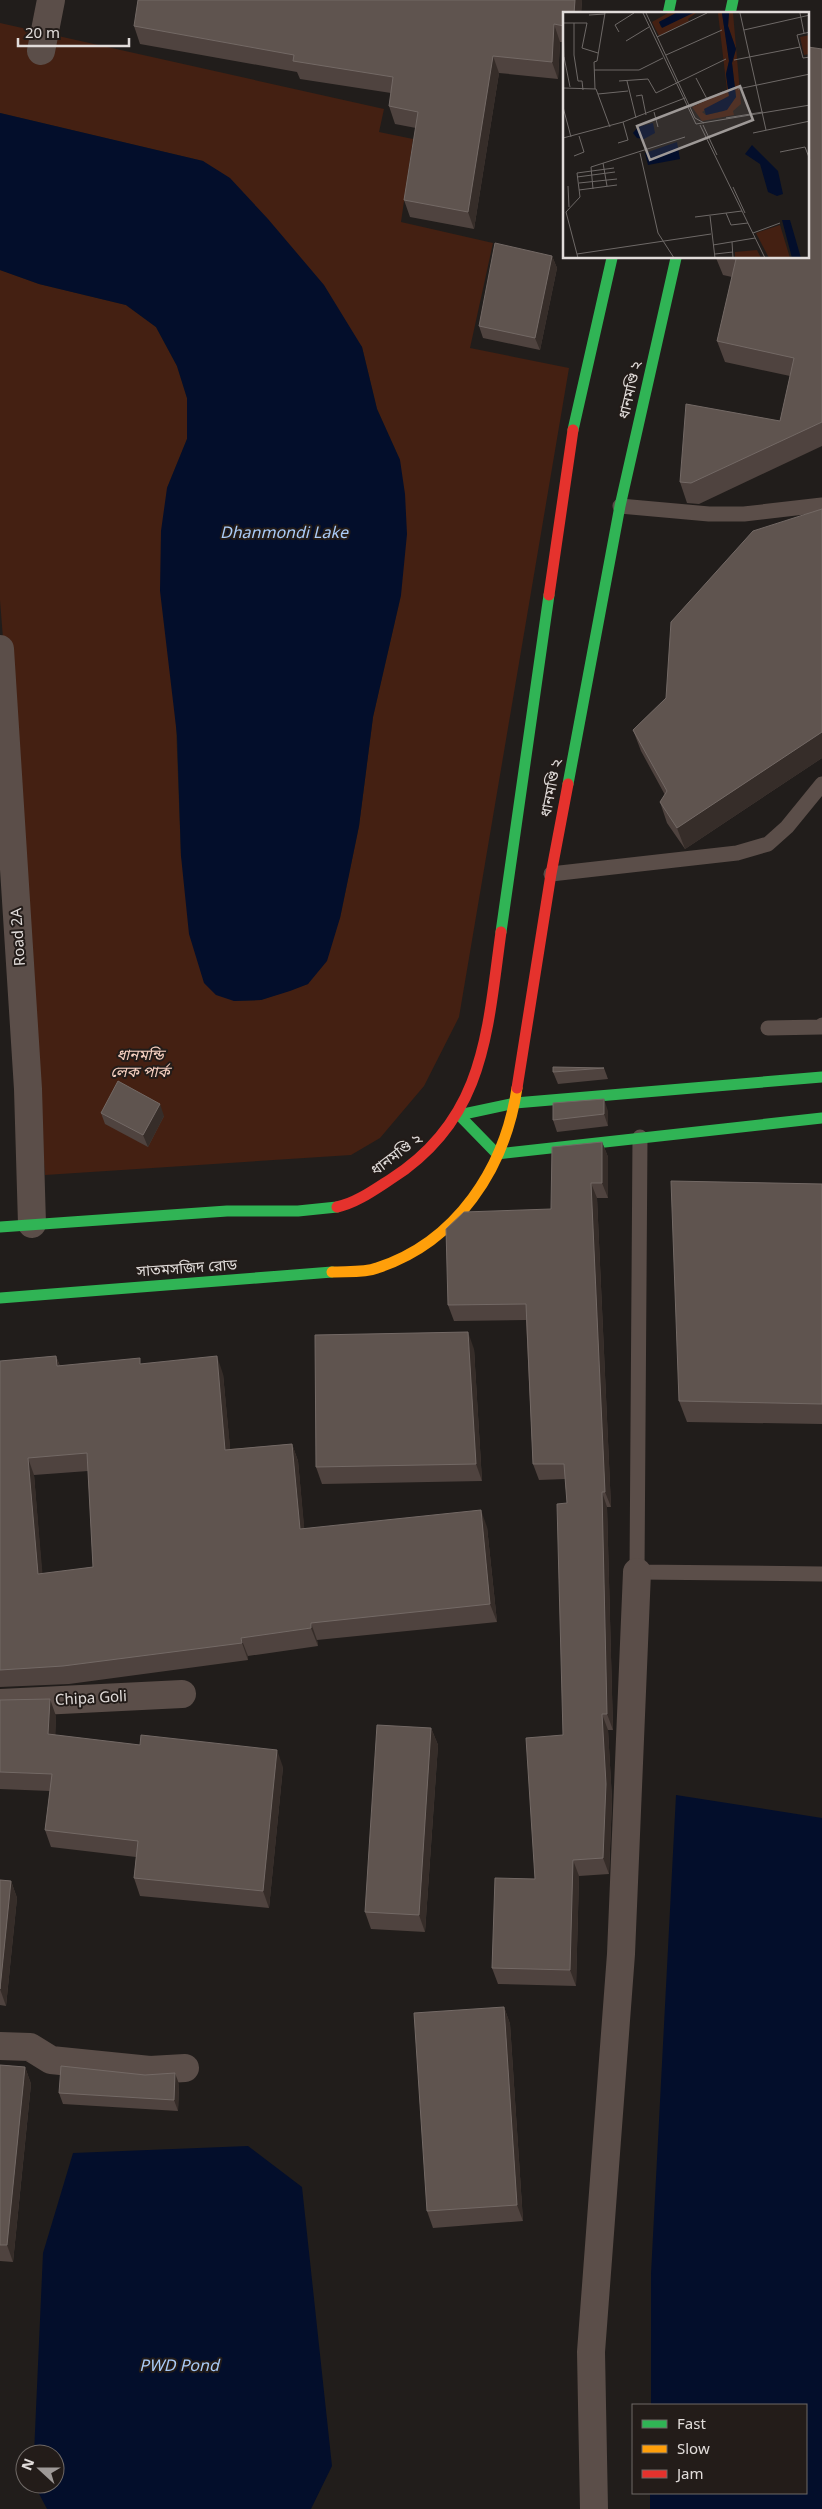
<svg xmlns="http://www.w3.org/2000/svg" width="822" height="2509" font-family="Georgia,'Noto Sans Bengali',serif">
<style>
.green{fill:#442012}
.water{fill:#030e2b}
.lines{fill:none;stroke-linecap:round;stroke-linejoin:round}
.lane{stroke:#5b4e49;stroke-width:15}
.street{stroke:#5b4e49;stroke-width:28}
.fast{stroke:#30b455;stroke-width:11}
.slow{stroke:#ff9f0a;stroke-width:11}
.jam{stroke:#e5322d;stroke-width:11}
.wall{fill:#4f433f;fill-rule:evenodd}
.shaded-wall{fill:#362d29}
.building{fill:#5f544f;stroke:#736965;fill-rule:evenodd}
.labels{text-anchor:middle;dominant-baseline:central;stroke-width:4;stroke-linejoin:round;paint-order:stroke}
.street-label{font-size:15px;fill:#e1dcda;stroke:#231c19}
.park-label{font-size:15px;font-style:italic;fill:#f6d0c1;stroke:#231c19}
.water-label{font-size:16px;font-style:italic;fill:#abccf8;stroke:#231c19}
.inset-road{fill:none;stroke:#6e6967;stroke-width:1}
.view{fill:#9e9997;fill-opacity:0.15;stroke:#9e9997;stroke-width:2.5}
.inset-edge{fill:none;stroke:#e1dcda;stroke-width:2.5}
</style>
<rect width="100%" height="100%" fill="#211d1b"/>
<path class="green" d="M0 23 384 109 379 132 413 139 401 222 493 243 470 348 569 368 459 1017 424 1086 380 1138 351 1155 45 1175 0 600V270L39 284 126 305 156 327 177 366 187 398V439L167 488 181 856 234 1001 261 1000 308 984 340 918 359 826 373 717 401 595 400 460 377 409 362 347 203 161 0 113Z"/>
<g class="water">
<path d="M0 113 203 161 230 178 268 219 324 285 362 347 377 409 400 460 405 494 407 534 401 595 373 717 359 826 340 918 327 961 308 984 290 991 261 1000 234 1001 216 995 204 983 189 934 181 856 177 735 160 591 161 531 167 488 187 439V398L177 366 156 327 126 305 39 284 0 270Z"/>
<path d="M676 1795 822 1818V2509H650V2493H806V2405H651V2274Z"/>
<path d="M248 2146 302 2187 332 2466 311 2509H47L34 2484H55V2454H34L43 2253 73 2153Z"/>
</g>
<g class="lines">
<g class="lane">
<path d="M620 506 709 514H744L822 505"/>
<path d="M551 874 737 853 768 844 787 827 822 784"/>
<path d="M768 1028 821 1027 822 1025"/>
<path d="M640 1137 637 1572 822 1574"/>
</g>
<g class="street">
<path d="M41 51 51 0"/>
<path d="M0 649 28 1089 32 1224"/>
<path d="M0 1703 182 1694"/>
<path d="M0 2046 30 2047 51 2060 150 2070 185 2068"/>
<path d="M594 2509 591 2352 621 1954 637 1572"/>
</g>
<g class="fast">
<path d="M668 14 671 0"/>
<path d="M730 14 733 0"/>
<path d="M573 430 612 258"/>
<path d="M568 784 620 506 676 258"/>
<path d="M501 932 549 595"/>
<path d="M459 1115 497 1154 822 1118"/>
<path d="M459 1115 515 1103 822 1077"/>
<path d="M0 1227 227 1211H298L337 1207"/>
<path d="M0 1298 332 1272"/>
</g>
<path class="slow" d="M332 1272C346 1271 364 1273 377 1268 457 1242 505 1168 517 1088"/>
<g class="jam">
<path d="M549 595 573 430"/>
<path d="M517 1088 551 874 568 784"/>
<path d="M337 1207C356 1203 374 1190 391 1179 485 1119 487 1033 501 932"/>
</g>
</g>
<g class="wall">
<path d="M582 0 581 14H564V42H560L558 79 499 73 474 229 410 217 404 200 416 128 395 124 389 106 391 93 300 79 297 72 140 44 134 26Z"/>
<path d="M822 49V446L699 504 687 503 680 482 780 421 790 376 725 362 717 341 732 277 723 275 716 258H808Z"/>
<path d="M552 256 557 268 540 350 483 338 479 326Z"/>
<path d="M822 509V758L685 849 667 823 660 802 665 795 641 751 633 730 666 698Z"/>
<path d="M604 1068 608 1079 558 1084 553 1072Z"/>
<path d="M608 1111V1126L557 1132 553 1120Z"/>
<path d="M101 1113 164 1116 148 1147 105 1124Z"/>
<path d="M602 1142 608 1157V1198H597L611 1507H607L613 1730H608L612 1800 609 1874 579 1876 576 1986 498 1984 492 1968 535 1879 563 1735 567 1503 565 1479 539 1480 533 1464 526 1320 454 1321 448 1305 551 1209Z"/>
<path d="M822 1184V1424L687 1422 679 1401Z"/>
<path d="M474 1349 482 1481 322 1484 316 1467Z"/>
<path d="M56 1356 60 1366 142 1364 223 1374 230 1449 292 1444 298 1461 304 1528 487 1527 497 1622 317 1640 318 1646 248 1656V1660L69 1684 0 1687V1361ZM88 1471 93 1567 42 1574 34 1475Z"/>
<path d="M0 1700 56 1716 55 1735 283 1767 269 1908 140 1896 134 1878 136 1857 51 1847 45 1830 50 1791 0 1789Z"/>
<path d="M431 1728 438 1745 425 1932 371 1929 365 1912Z"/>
<path d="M0 1880 11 1881 17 1898 6 2006 0 2005Z"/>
<path d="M504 2007 510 2024 523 2221 433 2228 427 2211Z"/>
<path d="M0 2065 25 2067 31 2084 13 2262 0 2261Z"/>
<path d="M145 2075 179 2084 178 2111 63 2104 59 2093Z"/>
</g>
<g class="shaded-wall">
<path d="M575 0H582L581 14H574Z"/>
<path d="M554 24 560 42 558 79 552 62Z"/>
<path d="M493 56 499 73 474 229 468 212Z"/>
<path d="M552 256 557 268 540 350 535 338Z"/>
<path d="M822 732V758L685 849 677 828Z"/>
<path d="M604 1099 608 1111V1126L604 1114Z"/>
<path d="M160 1104 164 1116 148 1147 143 1135Z"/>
<path d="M602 1142 608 1157V1198L602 1183Z"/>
<path d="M591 1183 597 1198 611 1507 605 1492Z"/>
<path d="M468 1332 474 1349 482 1481 476 1464Z"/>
<path d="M56 1356 62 1373 57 1366Z"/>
<path d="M217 1356 223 1374 232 1467 225 1450Z"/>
<path d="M292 1444 298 1461 306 1546 300 1529Z"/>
<path d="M28 1458 34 1475 44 1591 38 1574Z"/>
<path d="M602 1492 607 1507 613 1730 607 1714Z"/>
<path d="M481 1510 487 1527 497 1622 490 1604Z"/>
<path d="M311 1623 317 1640 318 1646 311 1628Z"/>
<path d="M241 1638 248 1656V1660L242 1643Z"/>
<path d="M50 1699 56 1716 55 1751 48 1734Z"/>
<path d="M602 1714 608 1730 612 1800 609 1874 603 1858Z"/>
<path d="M431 1728 438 1745 425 1932 419 1915Z"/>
<path d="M277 1750 283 1767 269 1908 263 1891Z"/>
<path d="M573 1860 579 1876 576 1986 570 1970Z"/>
<path d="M11 1881 17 1898 6 2006 0 1989Z"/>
<path d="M504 2007 510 2024 523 2221 517 2205Z"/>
<path d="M25 2067 31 2084 13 2262 7 2245Z"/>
<path d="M175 2073 179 2084 178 2111 174 2100Z"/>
</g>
<g class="building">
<path d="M138 0H575L574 14H564V26L554 24 552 62 493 56 468 212 404 200 418 112 389 106 393 77 293 61 294 55 134 26Z"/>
<path d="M808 47 822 49V422L691 483 680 482 686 404 780 421 794 358 717 341 736 259 729 258H808Z"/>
<path d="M495 243 552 256 535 338 479 326Z"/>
<path d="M822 509V732L677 828 660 802 667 791 633 730 666 698 671 622 753 531Z"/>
<path d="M553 1067 604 1068 553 1072Z"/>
<path d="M118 1081 160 1104 143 1135 101 1113Z"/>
<path d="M604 1099V1114L553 1120V1103Z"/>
<path d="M602 1142V1183H591L605 1492H602L607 1714H602L606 1784 603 1858 573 1860 570 1970 492 1968 495 1878 535 1879 526 1738 563 1735 557 1504 567 1503 564 1464H533L526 1304 448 1305 446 1229 464 1212 551 1209 552 1147Z"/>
<path d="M671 1181 822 1184V1404L679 1401Z"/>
<path d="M468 1332 476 1464 316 1467 315 1335Z"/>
<path d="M56 1356 57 1366 140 1358V1364L217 1356 225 1450 292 1444 300 1529 481 1510 490 1604 311 1623V1628L241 1638 242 1643 63 1666 0 1670V1361ZM87 1453 93 1567 38 1574 28 1458Z"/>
<path d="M50 1699 48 1734 140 1745 141 1735 277 1750 263 1891 134 1878 138 1841 45 1830 52 1774 0 1772V1700Z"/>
<path d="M377 1725 431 1728 419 1915 365 1912Z"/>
<path d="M0 1880 11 1881 0 1989Z"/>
<path d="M504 2007 517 2205 427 2211 414 2013Z"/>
<path d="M0 2065 25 2067 7 2245H0Z"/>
<path d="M61 2066 145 2075 175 2073 174 2100 59 2093Z"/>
</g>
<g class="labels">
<g class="street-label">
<text transform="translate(631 390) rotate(-77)">ধানমণ্ডি ২</text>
<text transform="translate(552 788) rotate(-79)">ধানমণ্ডি ২</text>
<text transform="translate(19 937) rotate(-94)">Road 2A</text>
<text transform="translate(397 1155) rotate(-37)">ধানমণ্ডি ২</text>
<text transform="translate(187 1269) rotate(-4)">সাতমসজিদ রোড</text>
<text transform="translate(91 1699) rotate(-3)">Chipa Goli</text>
</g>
<g class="park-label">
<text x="140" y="1056">ধানমন্ডি<tspan x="140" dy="17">লেক পার্ক</tspan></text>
</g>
<g class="water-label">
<text x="284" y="534">Dhanmondi Lake</text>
<text x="179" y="2367">PWD Pond</text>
</g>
</g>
<g transform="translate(563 12)">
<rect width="246" height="246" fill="#211d1b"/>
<path d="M105 1H113L96 10 98 15 130 1H133L125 7 126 9 96 24 89 10ZM155 1H159L164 33 166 49 163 62 166 84 139 100 143 103 161 99 173 85 169 51 173 37 165 14 166 1H170L178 92 170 99 171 103 139 109 129 95 164 78ZM247 23 246 42 241 43 237 25ZM217 213 227 246H206L193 221ZM194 238 198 246H172V240Z" fill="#442012"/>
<path d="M113 1H130L99 16 96 10ZM159 1H166L165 14 173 37 169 51 173 85 164 98 143 103 141 97 166 84 163 62 166 49ZM90 111 92 121 81 127 74 126 70 121 75 115ZM114 130 117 147 85 153 82 141ZM189 133 215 159 220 182 214 184 205 180 197 152 182 142ZM219 208H227L238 246H229Z" fill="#030e2b"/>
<path class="inset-road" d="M80 1 133 112 247 93M83 1 132 106 141 111M177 1 203 118M237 1 241 21M26 3 42 2M0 8 1 47M1 11H24L19 36 35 41M11 11V43L15 69H19L20 78M181 18 247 3M56 20 52 13 71 1M247 20 234 23 240 46 247 45M94 25 144 1M63 29 86 15M103 43 159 18M1 45 7 75M171 48 237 35M31 58H76L100 46M133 66 144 87M56 69 85 67 93 81 163 47M64 69 73 106M0 76 33 77 47 115M32 77 31 50 34 49 42 1M175 77 247 62M35 82 65 79M73 84 79 83 83 103M0 95 8 125M127 95 160 80M91 100 95 115M163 106 200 100M137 113 202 246M140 113 154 143M190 121 247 109M0 126 60 110 122 86M55 131 65 128 60 110M217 140 242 135 247 148M77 141 95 221 111 246M11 144 21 140 16 124M40 151 44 174M14 165 52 160M16 171 54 167M5 174 6 195M170 175 182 201M30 177 28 155 122 125M16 178 54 173M163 201 168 213 185 211M147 204 152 246M132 205 179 199M190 221 217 211M169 230 170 246M150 233 192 226M14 242 148 222M152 242 170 240M15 246 3 200 17 185 14 161 51 156"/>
<path class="view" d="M177 74 190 108 87 148 74 114Z"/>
<rect width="246" height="246" class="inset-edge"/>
</g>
<rect x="632" y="2404" width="175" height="90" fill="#231c19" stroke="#6f6966"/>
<rect x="642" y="2420" width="25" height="8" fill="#30b455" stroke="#6f6966"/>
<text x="677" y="2429" font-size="15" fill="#e1dcda">Fast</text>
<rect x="642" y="2445" width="25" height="8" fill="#ff9f0a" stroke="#6f6966"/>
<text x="677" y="2454" font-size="15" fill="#e1dcda">Slow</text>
<rect x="642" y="2470" width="25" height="8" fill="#e5322d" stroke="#6f6966"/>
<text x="677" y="2479" font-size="15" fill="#e1dcda">Jam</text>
<g transform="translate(40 2469) rotate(291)"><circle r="24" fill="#231c19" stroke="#6f6966"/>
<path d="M0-4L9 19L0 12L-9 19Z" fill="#9e9997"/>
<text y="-8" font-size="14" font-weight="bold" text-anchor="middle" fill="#e1dcda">N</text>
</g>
<path d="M18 38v8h111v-8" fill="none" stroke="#e1dcda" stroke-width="2.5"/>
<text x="25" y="38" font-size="15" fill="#e1dcda" stroke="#231c19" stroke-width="4" paint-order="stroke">20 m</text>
</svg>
